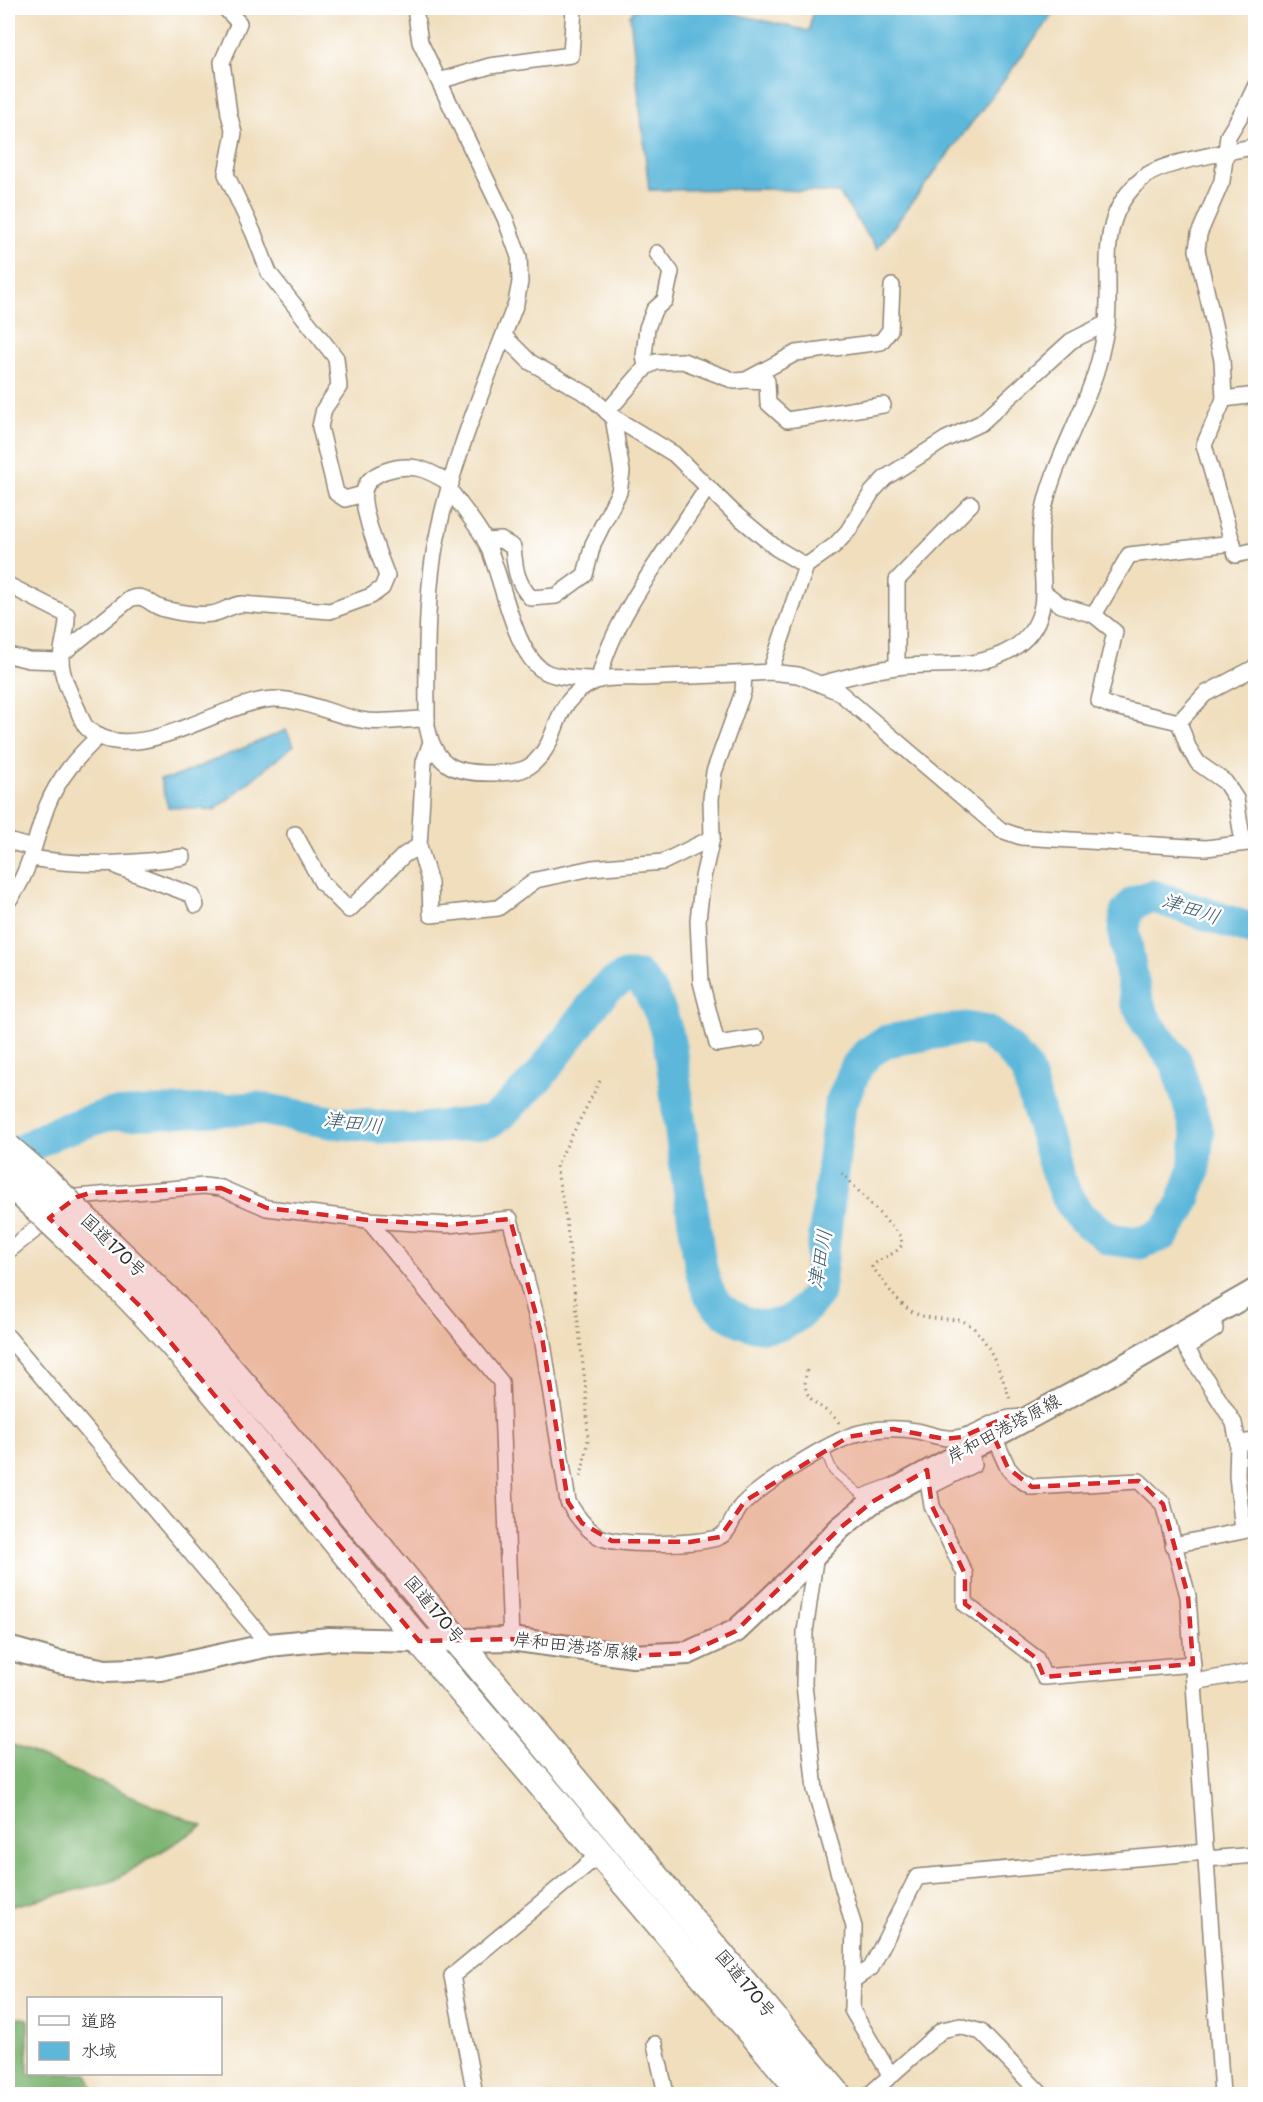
<svg xmlns="http://www.w3.org/2000/svg" width="1263" height="2102" font-family="Pangolin,'Klee One',sans-serif">
<style>
.forest{fill:#7ab270;stroke:#526e4e;stroke-width:1.5}
.water{fill:#5cb7da;stroke:#447182;stroke-width:1.5}
.lines{fill:none;stroke-linecap:round;stroke-linejoin:round}
.river{stroke:#5cb7da;stroke-width:33}
.lane-casing{stroke:#8e8474;stroke-width:10}
.street-casing{stroke:#8e8474;stroke-width:18}
.primary-casing{stroke:#8e8474;stroke-width:26}
.highway-casing{stroke:#8e8474;stroke-width:30}
.path{stroke:#8e8474;stroke-width:3;stroke-dasharray:1.5 4.5;stroke-linecap:butt}
.lane{stroke:#fff;stroke-width:8}
.street{stroke:#fff;stroke-width:15}
.primary{stroke:#fff;stroke-width:22}
.highway{stroke:#fff;stroke-width:27}
.highway-bridge-casing{stroke:#8e8474;stroke-width:30;stroke-linecap:butt}
.highway-bridge{stroke:#fff;stroke-width:27}
.marked{fill:#d62828;fill-opacity:0.2;stroke:#d62828;stroke-width:4.5;stroke-dasharray:12 8;stroke-linejoin:round}
.labels{text-anchor:middle;dominant-baseline:central;stroke-width:5;stroke-linejoin:round;paint-order:stroke}
.street-label{font-size:18px;fill:#2b2b2b;stroke:#fff}
.water-label{font-size:20px;font-style:italic;fill:#3c5c68;stroke:#fff}
</style>
<rect width="100%" height="100%" fill="#fff"/>
<filter id="ink" filterUnits="userSpaceOnUse"><feTurbulence type="fractalNoise" baseFrequency=".0167" numOctaves="2"/><feDisplacementMap in="SourceGraphic" scale="12" xChannelSelector="R" yChannelSelector="G"/><feConvolveMatrix kernelMatrix="1 2 1 2 8 2 1 2 1" color-interpolation-filters="sRGB"/></filter>
<filter id="wash" filterUnits="userSpaceOnUse"><feTurbulence type="fractalNoise" baseFrequency=".008" numOctaves="4" result="noise"/><feDisplacementMap in="SourceGraphic" scale="24" xChannelSelector="R" yChannelSelector="G"/><feGaussianBlur stdDeviation="1.35" result="paint"/><feColorMatrix in="noise" values="0 0 0 0 0 0 0 0 0 0 0 0 0 0 0 0 0 1.4 0 .05"/><feComposite in="paint" operator="in"/></filter>
<g filter="url(#wash)">
<rect width="100%" height="100%" fill="#f0debd"/>
<g class="forest">
<path d="M8 1743 203 1826 113 1881 8 1907Z"/>
<path d="M8 2016 28 2019V2074H87L96 2094H8Z"/>
</g>
<g class="water">
<path d="M636 8H709L809 31 813 8H1058L877 249 839 193 766 189 649 190 630 15Z"/>
<path d="M286 730 294 745 215 810 168 807 160 779 172 778Z"/>
</g>
<g class="lines">
<path class="river" d="M8 1158 54 1133 107 1115 257 1108 331 1122 412 1130 489 1122 502 1113 538 1078 606 988 625 977H639C672 1016 672 1062 678 1110 683 1150 689 1189 695 1228 698 1250 700 1275 710 1295 714 1303 725 1313 733 1317 769 1336 797 1325 818 1292L840 1106 857 1066 868 1053 887 1041 965 1028 987 1032 1006 1046 1026 1069 1055 1167 1065 1193 1079 1216 1110 1239 1140 1243 1164 1234 1181 1208 1194 1171 1198 1134 1176 1062 1147 1023 1136 1000 1124 932 1126 913 1135 902 1152 896 1256 931"/>
</g>
</g>
<g filter="url(#ink)">
<g class="lines">
<defs>
<path id="lane" d="M824 1449 833 1471 860 1494 890 1483"/>
<g id="street">
<path d="M225 8 239 23 222 62 229 114 234 133 226 174 254 234 269 273 336 358 339 387 324 409 320 427 336 493 345 499 363 494"/>
<path d="M415 8 420 42 505 218 519 257 520 282 516 303C485 385 449 466 434 553 425 610 427 669 427 726 435 768 457 774 496 773 509 773 525 772 535 762 563 735 549 702 596 681 608 676 628 678 642 678 685 676 727 675 770 672L798 675 839 692 1001 830 1021 837 1206 848 1256 842"/>
<path d="M439 81 490 66 571 55 574 8"/>
<path d="M1256 85 1245 108 1228 136 1222 181 1199 234 1197 250 1222 360 1224 399 1204 445 1236 555 1256 550"/>
<path d="M504 336 530 362 590 396 613 417 674 454 734 513 776 548 806 566"/>
<path d="M646 367 644 356 647 328 654 310 665 300 671 272 657 253"/>
<path d="M746 380 767 381 768 403 787 420 883 405"/>
<path d="M1224 399 1256 395"/>
<path d="M607 412 646 367 656 362 683 361 735 381 746 380 796 353 881 342 890 330 892 286"/>
<path d="M449 489C461 506 476 523 486 542 502 574 513 653 544 671 558 679 583 678 599 680 610 621 674 539 708 487"/>
<path d="M485 541 501 540 513 547C515 568 516 582 531 598L556 596 585 575 593 544 619 492 622 472 613 417"/>
<path d="M8 585 67 615C68 631 61 645 61 660 61 674 70 695 77 708 80 714 82 723 87 728 132 771 224 700 274 699 306 699 336 717 367 721 386 723 407 719 427 719"/>
<path d="M1045 593 1061 605 1094 615 1115 632 1099 701 1111 706 1179 722 1188 747 1198 763 1225 782 1236 799 1243 843"/>
<path d="M1094 615 1129 555 1233 543"/>
<path d="M63 653 130 599C146 593 149 605 164 609 176 612 198 616 211 614 221 613 231 605 242 604L330 611 371 596 382 588 387 576C380 559 361 509 364 492 367 471 400 465 417 468 429 470 441 478 451 484"/>
<path d="M8 655 29 660 61 661"/>
<path d="M897 667V580L971 504"/>
<path d="M770 672 806 566 835 545 848 531 872 492 885 478 946 439 981 423 1071 341 1107 323"/>
<path d="M744 674 743 692 714 772 711 799 712 838 703 877 698 920 701 982 717 1044 757 1038"/>
<path d="M821 684C846 677 871 670 896 667 936 662 976 671 1012 649 1063 617 1034 566 1042 520 1051 462 1088 410 1101 353 1103 343 1106 332 1107 322 1112 269 1095 217 1143 178 1162 161 1228 153 1256 146"/>
<path d="M1179 722 1205 694 1256 667"/>
<path d="M430 745 424 762 419 846 430 883 431 915 498 908 536 880 592 868 663 862 712 838"/>
<path d="M295 834 322 883 349 910 404 855 419 846"/>
<path d="M8 841 33 848"/>
<path d="M31 858C85 867 129 864 183 857"/>
<path d="M118 867 192 895 196 905"/>
<path d="M8 901C30 875 35 837 47 806 58 778 78 756 99 736"/>
<path d="M368 1220 501 1382 511 1639"/>
<path d="M8 1251 77 1197 204 1186 221 1188 267 1208 368 1220 447 1225 510 1219 542 1337 568 1502C576 1515 584 1527 598 1536 616 1547 699 1545 719 1537 731 1532 733 1514 742 1505 762 1485 815 1452 841 1440 863 1429 893 1426 917 1431 932 1434 945 1441 961 1437 986 1432 997 1414 1025 1418"/>
<path d="M8 1337 269 1645"/>
<path d="M993 1435 1008 1468 1016 1477 1032 1487 1139 1481 1163 1504 1188 1596 1222 2094"/>
<path d="M1238 1443 1256 1441"/>
<path d="M969 1448 974 1464 929 1487 932 1506 965 1574V1604L1036 1658 1044 1677 1193 1664"/>
<path d="M1173 1545 1243 1531 1237 1476 1238 1443 1234 1423 1186 1348 1215 1329 1214 1314"/>
<path d="M816 1553 805 1632 804 1684 815 1790 854 1927 852 2010 891 2076"/>
<path d="M1194 1682 1256 1671"/>
<path d="M1206 1859 1256 1855"/>
<path d="M853 1980 871 1968 917 1877 1206 1852"/>
<path d="M655 2044 666 2094"/>
<path d="M475 2094 452 1976 600 1854"/>
<path d="M870 2094 942 2030 960 2026 981 2032 1041 2094"/>
</g>
<path id="primary" d="M8 1648 58 1662 106 1671 160 1669 269 1645 329 1639 419 1641 511 1639 633 1656 688 1653 736 1631 794 1576 840 1528 872 1502 1106 1376 1256 1290"/>
<g id="highway">
<path d="M110 1244 171 1303 246 1388 837 2094"/>
<path d="M94 1262C196 1360 280 1475 370 1583 514 1754 659 1924 804 2094"/>
</g>
</defs>
<use href="#lane" class="lane-casing"/>
<use href="#street" class="street-casing"/>
<use href="#primary" class="primary-casing"/>
<use href="#highway" class="highway-casing"/>
<g class="path">
<path d="M842 1173 901 1237 902 1245C892 1258 880 1256 872 1267 883 1280 894 1299 908 1309 924 1320 939 1318 957 1320 985 1322 1003 1380 1011 1402"/>
<path d="M807 1370C798 1405 824 1402 840 1424"/>
<path d="M581 1477 588 1440 586 1391 566 1219 556 1166 600 1081"/>
</g>
<use href="#lane" class="lane"/>
<use href="#street" class="street"/>
<use href="#primary" class="primary"/>
<use href="#highway" class="highway"/>
<defs>
<g id="highway-bridge">
<path d="M8 1148 47 1182 110 1244"/>
<path d="M8 1181 94 1262"/>
</g>
</defs>
<use href="#highway-bridge" class="highway-bridge-casing"/>
<use href="#highway-bridge" class="highway-bridge"/>
</g>
</g>
<path class="marked" d="M221 1188 267 1208 368 1220 447 1225 510 1219 542 1337 568 1502 582 1523 612 1541 690 1542 720 1537 745 1501 848 1437 893 1429 945 1439 962 1437 1009 1416 1025 1418 993 1435 1008 1468 1032 1487 1139 1481 1163 1504 1188 1596 1193 1664 1044 1677 1036 1658 965 1604V1574L932 1506 927 1470 872 1502 840 1528 736 1631 688 1653 633 1656 511 1639 419 1641 142 1308 49 1218 77 1197 90 1193Z"/>
<g class="labels">
<g class="street-label">
<text transform="translate(113 1246) rotate(44)">国道170号</text>
<text transform="translate(1004 1429) rotate(-28)">岸和田港塔原線</text>
<text transform="translate(434 1610) rotate(50)">国道170号</text>
<text transform="translate(576 1647) rotate(7)">岸和田港塔原線</text>
<text transform="translate(745 1984) rotate(50)">国道170号</text>
</g>
<g class="water-label">
<text transform="translate(1191 909) rotate(18)">津田川</text>
<text transform="translate(353 1123) rotate(7)">津田川</text>
<text transform="translate(820 1259) rotate(-80)">津田川</text>
</g>
</g>
<rect width="1263" height="2102" fill="none" stroke="#fff" stroke-width="30"/>
<rect x="27" y="1997" width="195" height="78" fill="#ffffff" stroke="#aaaaaa" stroke-width="1.5"/>
<rect x="39" y="2016" width="30" height="9" fill="#ffffff" stroke="#aaaaaa" stroke-width="1.5"/>
<text x="81" y="2027" font-size="18" fill="#2b2b2b">道路</text>
<rect x="39" y="2042" width="30" height="18" fill="#5cb7da" stroke="#aaaaaa" stroke-width="1.5"/>
<text x="81" y="2057" font-size="18" fill="#2b2b2b">水域</text>
</svg>
